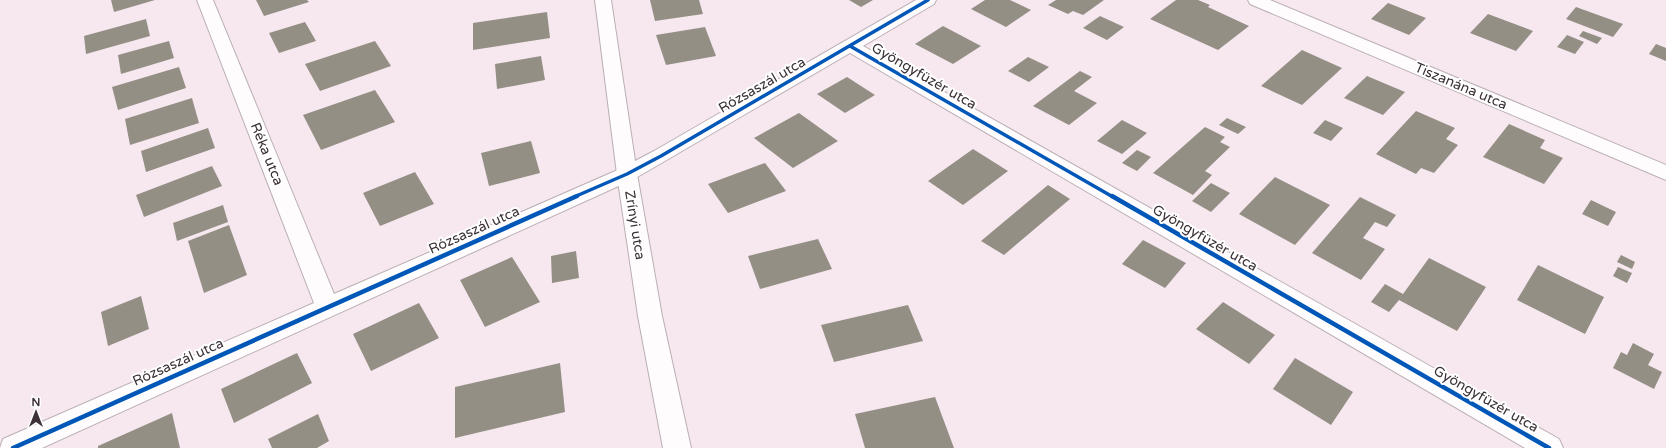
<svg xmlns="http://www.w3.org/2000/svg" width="1666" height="448" font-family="'Varela Round',sans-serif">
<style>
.building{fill:#938f85}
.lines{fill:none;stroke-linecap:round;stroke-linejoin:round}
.minor-casing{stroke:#baafb5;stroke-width:2}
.secondary-casing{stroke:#baafb5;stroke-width:2}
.minor{fill:#fefcfd;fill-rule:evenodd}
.secondary{fill:#fefcfd;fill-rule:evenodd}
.cycleway-far1-casing{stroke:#fff;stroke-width:5.5}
.cycleway-casing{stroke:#fff;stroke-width:7}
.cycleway-far1{stroke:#0057b8;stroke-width:3.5}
.cycleway{stroke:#0057b8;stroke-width:4.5}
.labels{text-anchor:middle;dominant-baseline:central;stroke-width:4;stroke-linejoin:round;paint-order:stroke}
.street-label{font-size:14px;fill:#3b3137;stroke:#fff}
</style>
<rect width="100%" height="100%" fill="#f7e8f0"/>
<g class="building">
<path d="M111 0H155L114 12Z"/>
<path d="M256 0H307L309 2 264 16Z"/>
<path d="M650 0H699L703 14 655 21Z"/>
<path d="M849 0H873L861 7Z"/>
<path d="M985 0H1010L1031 10 1006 27 971 9Z"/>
<path d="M1056 0H1104L1083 15 1073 11 1068 14 1048 5Z"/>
<path d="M1176 0H1198L1210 5 1208 7 1249 26 1218 50 1150 19Z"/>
<path d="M1388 3 1426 18 1409 35 1371 19Z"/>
<path d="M1576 7 1623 24 1613 37 1566 19Z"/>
<path d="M547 12 550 38 473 50V23Z"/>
<path d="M1488 14 1533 31 1516 51 1470 33Z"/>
<path d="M1100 16 1124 27 1107 40 1083 28Z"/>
<path d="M146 19 150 36 86 54 84 36Z"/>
<path d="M305 22 316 41 279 53 269 33Z"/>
<path d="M943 26 981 46 953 64 915 44Z"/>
<path d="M705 27 716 56 666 65 656 35Z"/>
<path d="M1583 31 1602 38 1597 44 1579 36Z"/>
<path d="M1567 35 1584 42 1575 54 1557 47Z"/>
<path d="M169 41 174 58 121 74 118 55Z"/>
<path d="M375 41 391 66 320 91 305 64Z"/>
<path d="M1656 44 1666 48V61L1649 54Z"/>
<path d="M1302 50 1342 68 1302 105 1261 86Z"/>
<path d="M541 56 545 80 497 89 495 64Z"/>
<path d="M1028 57 1049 67 1029 82 1008 71Z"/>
<path d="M179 67 186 88 118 110 112 87Z"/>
<path d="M1080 71 1092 77 1074 91 1097 103 1069 125 1033 106Z"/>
<path d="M1367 76 1405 92 1383 115 1344 98Z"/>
<path d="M847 77 875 95 845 113 817 94Z"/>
<path d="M375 90 395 122 321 150 303 115Z"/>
<path d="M192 98 199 123 130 145 125 119Z"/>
<path d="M1416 111 1455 128 1446 139 1458 145 1434 173 1421 168 1416 174 1376 154Z"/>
<path d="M799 113 838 141 793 168 754 138Z"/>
<path d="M1227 118 1246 127 1238 134 1219 125Z"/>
<path d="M1122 120 1147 133 1122 154 1097 141Z"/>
<path d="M1325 120 1343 128 1331 141 1313 133Z"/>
<path d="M1509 124 1545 140 1540 148 1563 158 1544 184 1483 157Z"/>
<path d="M1205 127 1225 137 1220 142 1230 147 1205 171 1212 175 1193 195 1153 173Z"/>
<path d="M208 128 215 148 146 172 141 151Z"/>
<path d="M531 141 540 173 489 186 481 153Z"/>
<path d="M973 149 1008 171 963 205 928 181Z"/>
<path d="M1137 150 1151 157 1137 171 1122 163Z"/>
<path d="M765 163 786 191 728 213 708 184Z"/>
<path d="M212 166 222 186 144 217 136 195Z"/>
<path d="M415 172 434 204 380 226 363 193Z"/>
<path d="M1275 177 1330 205 1295 245 1239 214Z"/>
<path d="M1211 183 1230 193 1211 212 1192 201Z"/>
<path d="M1048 185 1070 199 1004 255 981 241Z"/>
<path d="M1360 197 1396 215 1387 227 1375 222 1363 238 1385 249 1361 280 1312 253Z"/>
<path d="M1591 200 1616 212 1608 226 1582 214Z"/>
<path d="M223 205 228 222 177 241 173 223Z"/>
<path d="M229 225 247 275 204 293 188 241Z"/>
<path d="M818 239 832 269 760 289 748 256Z"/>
<path d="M1143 240 1186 263 1165 288 1122 264Z"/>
<path d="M576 251 579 278 552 283 551 256Z"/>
<path d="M1621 255 1635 262 1632 269 1617 262Z"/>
<path d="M512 257 540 302 485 327 460 280Z"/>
<path d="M1429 258 1486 287 1457 331 1399 300 1389 312 1371 302 1385 284 1403 294Z"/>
<path d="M1538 265 1604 297 1585 334 1517 300Z"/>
<path d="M1618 267 1632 273 1627 283 1613 276Z"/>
<path d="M141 296 149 329 108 346 101 312Z"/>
<path d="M1223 302 1275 335 1249 364 1196 329Z"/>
<path d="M419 303 439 338 371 371 353 334Z"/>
<path d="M908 305 923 341 834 362 821 325Z"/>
<path d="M1633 343 1654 354 1648 365 1662 372 1654 389 1613 368 1621 352 1627 355Z"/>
<path d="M297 353 312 383 234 423 221 389Z"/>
<path d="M1295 358 1353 392 1331 425 1273 389Z"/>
<path d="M560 363 565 412 455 438V387Z"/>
<path d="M935 397 954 448H865L855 414Z"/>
<path d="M172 413 180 448H98V446Z"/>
<path d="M318 414 329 441 317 448H272L268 439Z"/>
</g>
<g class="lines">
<defs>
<g id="minor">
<path d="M197 0H213L334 294 620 169 654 151 916 0H936L934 4 863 46 1559 439 1563 448H1525L850 53 634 179 42 448H0L3 439 314 303Z"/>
<path d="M1248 0H1270L1666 165V180L1250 4Z"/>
</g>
<path id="secondary" d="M595 0H611L637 174 662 316 691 448H663L638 316 617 174Z"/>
</defs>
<use href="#minor" class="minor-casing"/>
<use href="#secondary" class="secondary-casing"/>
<use href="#minor" class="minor"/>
<use href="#secondary" class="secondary"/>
<defs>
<g id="cycleway-far1">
<path d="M850 46 1113 197"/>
<path d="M574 197 627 174 661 156 928 0"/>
</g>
<g id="cycleway">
<path d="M1112 196 1549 448"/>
<path d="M13 448 577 196"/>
</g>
</defs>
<use href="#cycleway-far1" class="cycleway-far1-casing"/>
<use href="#cycleway" class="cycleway-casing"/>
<use href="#cycleway-far1" class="cycleway-far1"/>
<use href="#cycleway" class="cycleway"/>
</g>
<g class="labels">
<g class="street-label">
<text transform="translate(924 76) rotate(30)">Gyöngyfüzér utca</text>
<text transform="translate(762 85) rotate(-30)">Rózsaszál utca</text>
<text transform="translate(1461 86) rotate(23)">Tiszanána utca</text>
<text transform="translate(267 154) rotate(68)">Réka utca</text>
<text transform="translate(635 225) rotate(81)">Zrínyi utca</text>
<text transform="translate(474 230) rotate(-24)">Rózsaszál utca</text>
<text transform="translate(1205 238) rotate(30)">Gyöngyfüzér utca</text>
<text transform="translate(178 362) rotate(-24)">Rózsaszál utca</text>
<text transform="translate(1486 399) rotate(30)">Gyöngyfüzér utca</text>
</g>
</g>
<g transform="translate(36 412)" stroke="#ffffff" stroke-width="3" paint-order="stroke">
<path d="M0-3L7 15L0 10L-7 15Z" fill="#3b3137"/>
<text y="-6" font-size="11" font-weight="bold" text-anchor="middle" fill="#3b3137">N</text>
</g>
</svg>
